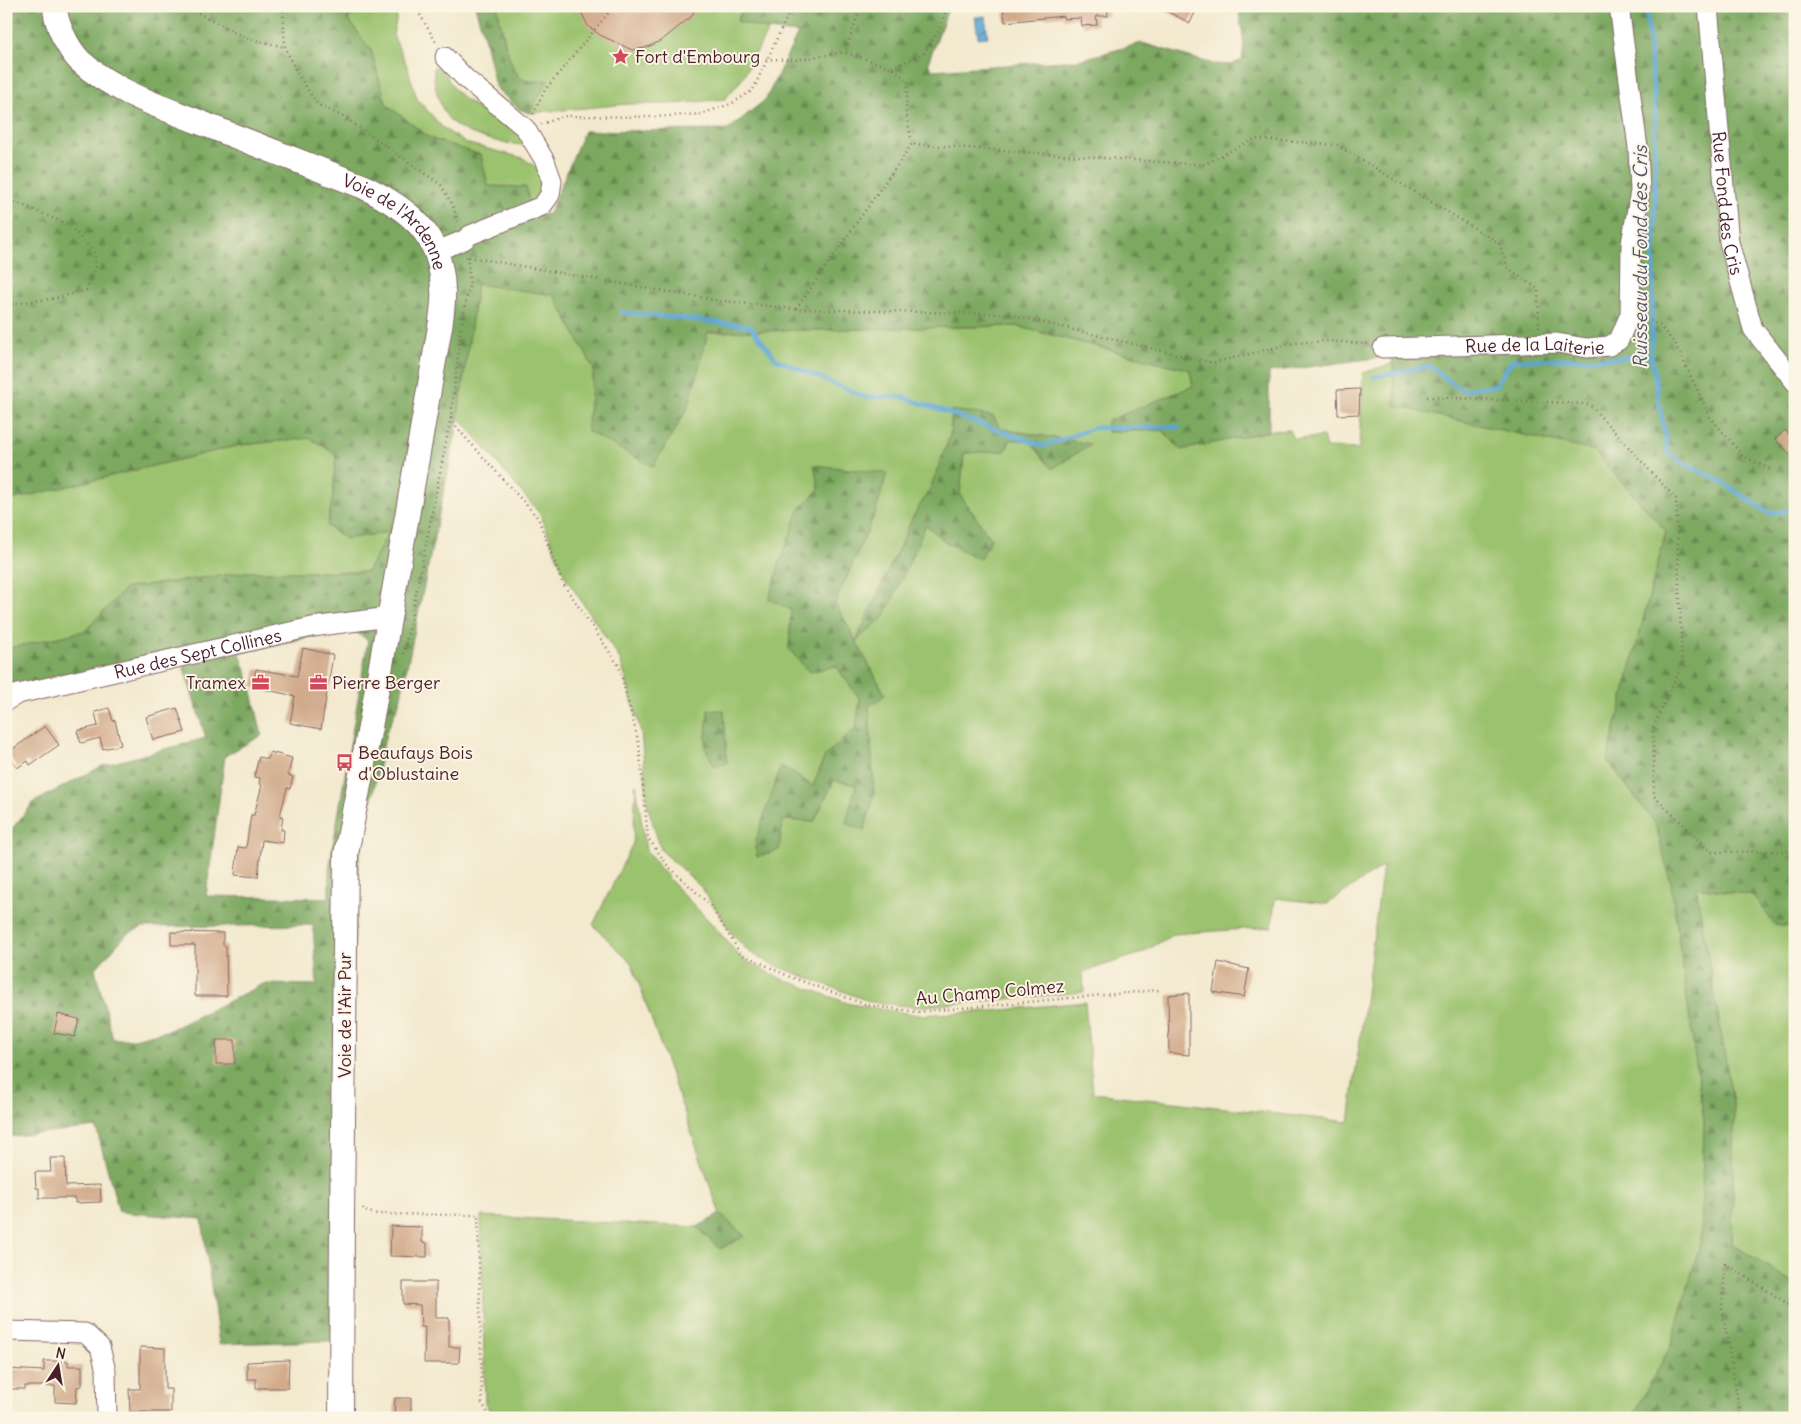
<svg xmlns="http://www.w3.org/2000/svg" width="1801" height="1424" font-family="Delius,sans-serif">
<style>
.green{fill:#9bc26e;stroke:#72704c;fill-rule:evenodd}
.forest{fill:url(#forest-firs);stroke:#636446;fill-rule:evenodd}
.water{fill:url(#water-waves);stroke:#52627f}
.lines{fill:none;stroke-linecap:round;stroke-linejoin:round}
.stream{stroke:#5ba5d3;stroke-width:4.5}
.building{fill:#d2ab8c}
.minor-casing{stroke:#856664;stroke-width:21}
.major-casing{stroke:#856664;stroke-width:26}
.path{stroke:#856664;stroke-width:2.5;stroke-dasharray:1 4;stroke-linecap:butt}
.minor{stroke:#fff;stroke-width:19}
.major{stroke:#fff;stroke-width:24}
.labels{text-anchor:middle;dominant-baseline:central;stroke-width:4;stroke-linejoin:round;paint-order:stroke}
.poi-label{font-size:18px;fill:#4a1f2b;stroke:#fcf5e5;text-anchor:start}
.street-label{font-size:18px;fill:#4a1f2b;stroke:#fcf5e5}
.water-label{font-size:19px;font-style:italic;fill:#51556e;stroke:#fcf5e5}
</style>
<defs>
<pattern id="forest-firs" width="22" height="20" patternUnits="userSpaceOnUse" patternTransform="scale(1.25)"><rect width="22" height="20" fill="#7ca861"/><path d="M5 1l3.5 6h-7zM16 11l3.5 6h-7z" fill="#688850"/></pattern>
<pattern id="water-waves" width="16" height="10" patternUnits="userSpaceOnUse" patternTransform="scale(1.25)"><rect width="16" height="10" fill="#5ba5d3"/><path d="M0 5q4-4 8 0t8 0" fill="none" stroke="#4d86ab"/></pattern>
</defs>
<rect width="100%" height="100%" fill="#fcf5e5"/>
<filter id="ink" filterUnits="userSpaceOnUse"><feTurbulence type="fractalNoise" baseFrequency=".02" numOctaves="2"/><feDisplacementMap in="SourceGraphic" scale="10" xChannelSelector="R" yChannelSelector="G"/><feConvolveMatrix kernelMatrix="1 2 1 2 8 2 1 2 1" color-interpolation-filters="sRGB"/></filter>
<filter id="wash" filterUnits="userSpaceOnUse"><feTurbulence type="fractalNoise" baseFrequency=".0096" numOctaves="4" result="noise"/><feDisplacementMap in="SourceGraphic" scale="20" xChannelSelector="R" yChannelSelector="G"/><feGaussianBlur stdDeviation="1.12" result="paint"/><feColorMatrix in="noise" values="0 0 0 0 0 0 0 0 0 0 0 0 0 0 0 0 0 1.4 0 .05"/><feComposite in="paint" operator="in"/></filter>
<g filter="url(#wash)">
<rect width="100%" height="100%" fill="#f2e9ce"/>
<g class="green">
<path d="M359 6H399L393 35 407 66 417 99 443 128 465 143 523 158 540 170 543 188 530 207 488 186 481 155 430 139 386 104 371 50 348 19Z"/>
<path d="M497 6H744L737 21 768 30 743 78 725 99 672 104H628L529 113 548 80C539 80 529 84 521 78 508 69 501 22 497 6Z"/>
<path d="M434 66C448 71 447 82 456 91 477 113 506 121 526 141L524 145C503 144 461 135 448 118 438 104 433 82 434 66Z"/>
<path d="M477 284 554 295 594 369 587 431 689 406 707 332 1016 326 1190 370 1193 386 1108 432 1163 430 1181 450 1269 431 1289 430 1293 439 1323 437 1326 448 1359 449 1363 373 1393 363 1396 406 1594 451 1666 531 1607 760 1655 823 1671 883 1704 1121 1701 1241 1671 1345 1632 1418H494L485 1403 481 1216 697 1227 720 1249 744 1236 720 1214 632 964 593 925 633 843 636 785 646 851 676 887 713 925 741 958 777 977 850 1004 918 1015 993 1011 1085 1002 1093 1093 1349 1122 1383 866 1327 904 1275 898 1272 927 1174 934 1142 953 1083 972 1084 992 915 1007 871 1002 769 963 748 951 733 935 702 888 661 850 648 807 641 732 620 659 566 578 540 514 458 416ZM952 410 1001 429 1091 444 1052 469 1031 442 1011 439 1005 451 964 453 960 495 991 539 947 543 926 525 857 640 913 517 930 489 950 436ZM819 489 876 511 835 603 885 694 869 706 874 795 864 831 856 785 834 780 814 822 783 820 781 766 813 787 825 756 856 728 860 699 836 666 789 649 799 510Z"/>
<path d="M310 438 336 454 333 496 327 526 346 539 390 532 367 572H247L126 588 85 631 6 649V501L240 445Z"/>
<path d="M1696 887 1753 895 1775 925 1795 927V1284L1732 1244 1734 1110Z"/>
</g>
<g class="forest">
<path d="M6 6H359L348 19 371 50 386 104 430 138 481 155 488 186 526 187 532 215 549 214 584 131 728 130 766 99 798 33 768 30 737 21 744 6H949L928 63 932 70 1079 60 1142 43 1213 64 1231 65 1242 60 1244 43 1238 6H1795V927L1775 925 1753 895 1696 887 1734 1110 1732 1244 1795 1284V1418H1632L1671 1345 1701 1241 1704 1121 1671 883 1655 823 1607 760 1666 531 1594 451 1395 406 1392 356 1269 372V431L1181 450 1163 430 1107 432V421L1193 386 1190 370 1016 326 708 332 689 406 653 467 587 431 594 369 554 295 477 284 456 432 400 701 386 733 359 859 331 1341 219 1344 202 1219 119 1212 96 1127 6 1137V836L34 802 102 766 206 738 178 650 6 690V649L85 631 126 588 247 572H367L389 532 345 539 327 526 333 496 336 454 310 438 240 445 6 501ZM349 628 368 640 329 869V898L206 896 225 756 262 735 250 683 240 653ZM313 925 317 985 263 984 170 1030 134 1039H113L95 969 127 934 143 927Z"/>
<path d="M475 6H497C501 22 508 69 521 78 530 84 539 80 548 80L529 113 519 109 495 87 484 36Z"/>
<path d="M952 410 993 416 1001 429 1091 444 1052 469 1031 442 1011 439 1005 451 964 453 960 495 991 539 980 559 947 543 926 525 885 616 856 641 885 695 869 706 874 795 864 831 846 823 856 785 834 780 814 822 783 820 779 850 757 857 755 842 781 766 813 786 825 756 856 728 860 699 836 666 809 672 789 649 791 610 769 599 779 565 799 510 819 489 814 465 887 473 876 511 835 603 856 641 913 517 930 489 950 436Z"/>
<path d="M708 710H724L727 763 715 767 705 748Z"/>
<path d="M720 1214 745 1236 720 1249 697 1227Z"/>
</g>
<path class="water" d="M985 16 988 37 978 38 975 17Z"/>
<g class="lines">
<g class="stream">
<path d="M1646 6 1655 109V226L1651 355 1668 453 1684 464 1719 480 1769 513 1795 510"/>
<path d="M621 312 750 326 776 359 865 397H903L1044 446 1093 428 1179 427"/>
<path d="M1374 377 1430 366 1461 390 1496 385 1512 360 1620 358 1651 355"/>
</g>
</g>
<g id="blocks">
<g class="building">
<path d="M578 6H696L692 16 661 41 645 48 632 50 600 35 588 26Z"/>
<path d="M1003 6H1107L1108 16H1096L1097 25 1082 26 1081 18 1064 19 1063 16 1005 22Z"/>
<path d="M1156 6H1198L1190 23Z"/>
<path d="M1360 389 1359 414 1338 415 1337 390Z"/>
<path d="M1785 430 1795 441V460L1775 439Z"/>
<path d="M303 648 333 655 321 729 290 723 295 696 253 687 256 669 297 676Z"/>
<path d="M109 708 113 721 115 720 121 745 103 749 100 738 81 743 77 731 98 726 95 712Z"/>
<path d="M177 708 185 732 153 740 146 717Z"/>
<path d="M45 726 59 745 30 765 28 761 17 768 7 753Z"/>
<path d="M270 752 292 758 288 775 293 777 290 789 287 788 280 816 283 817 281 830H284L283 843 262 840 258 877 235 875 238 847 246 848 251 815H254L262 785 259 784 260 778 254 777 259 757 268 759Z"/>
<path d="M171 932 223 933V945L226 946 227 996H195V945H171Z"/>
<path d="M1218 962 1249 969 1244 997 1213 992Z"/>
<path d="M1189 993V1055L1169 1053 1168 995Z"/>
<path d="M58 1014 79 1019 75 1037 54 1033Z"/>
<rect x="216" y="1040" width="19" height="24"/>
<path d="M50 1158H65L66 1186 100 1185 101 1202 75 1203V1198H39V1188H36L35 1172H51Z"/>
<path d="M391 1226 422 1227V1242L427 1243V1257L390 1256Z"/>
<path d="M403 1282H436V1318H449V1347H460L459 1363H424L425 1327H421L420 1305 403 1304Z"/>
<path d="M140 1347 165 1348V1389H171V1412H130L129 1389H140Z"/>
<path d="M289 1360 288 1388H256V1379H247V1362Z"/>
<path d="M44 1361H68V1366H82V1386L77 1387 76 1403 55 1402V1386H25V1389H6V1369L44 1371Z"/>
<path d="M395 1398H411V1418H394Z"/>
</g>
</g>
</g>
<g filter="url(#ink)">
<use href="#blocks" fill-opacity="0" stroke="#856664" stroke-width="1"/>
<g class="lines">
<defs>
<g id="minor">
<path id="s1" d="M1708 6 1729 242 1753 329 1795 382"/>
<path d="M437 251 464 240 470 235 542 206 550 195 552 181 545 161 525 128 465 78 445 57"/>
<path id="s2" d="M1383 348 1557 343 1587 348 1609 346 1619 340 1630 314 1631 244 1640 191 1638 148 1619 6"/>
<path id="s3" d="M6 701 18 694 312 627 389 617"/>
<path d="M6 1331 85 1333 100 1347 106 1371 107 1418"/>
</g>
<g id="major">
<path id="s4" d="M55 6C55 23 68 49 80 61 115 93 165 108 209 126 260 146 311 166 362 186 409 209 441 233 443 289 444 300 442 310 441 321L373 711 346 854 342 1217 341 1418"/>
</g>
</defs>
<use href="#minor" class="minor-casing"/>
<use href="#major" class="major-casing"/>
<g class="path">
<path d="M185 6 246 38 285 47"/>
<path d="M284 6 283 9 285 47 297 73 317 104 346 118 441 185 453 206 458 224"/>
<path d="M415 6 437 44"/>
<path d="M861 6 845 52 892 68 908 80 906 112 912 144 1203 165 1254 139 1337 145 1499 243 1508 268 1538 289 1539 327"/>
<path d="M766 59 796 60 845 52"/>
<path d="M892 68 924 53 940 29 947 6"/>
<path d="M533 114 545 90 614 6"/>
<path d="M541 124 566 116 653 117 700 114 731 104 753 90 792 6"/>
<path d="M6 198 69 225 94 252 96 269 86 290 56 298 6 305"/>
<path d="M469 257 715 300 795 309 1008 314 1213 363 1293 343 1328 341 1368 344"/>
<path d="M796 309 912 144"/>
<path d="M1646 318 1660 326 1676 345 1710 417 1743 456 1771 470"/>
<path d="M462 322 470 281 467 256"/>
<path d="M1427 397 1589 404 1676 499 1682 665 1653 728 1654 796 1711 852 1795 851"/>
<path d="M451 418 457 428 538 518 562 582 619 666 639 744 648 838 668 866 710 905 740 953 788 976 867 1005 918 1012 1159 990"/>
<path d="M404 654 451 417 461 328"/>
<path d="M363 1208 364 1211 377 1214 478 1215 482 1403 491 1418"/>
<path d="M1741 1418 1722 1309 1725 1264 1795 1308"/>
</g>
<use href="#minor" class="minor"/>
<use href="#major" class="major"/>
</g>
</g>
<defs>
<symbol id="sight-bare" viewBox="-9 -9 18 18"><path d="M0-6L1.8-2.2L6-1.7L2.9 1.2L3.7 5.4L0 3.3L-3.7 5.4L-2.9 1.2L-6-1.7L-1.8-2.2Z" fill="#d1495b" stroke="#fcf5e5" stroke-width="2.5" paint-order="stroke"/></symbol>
<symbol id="office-bare" viewBox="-9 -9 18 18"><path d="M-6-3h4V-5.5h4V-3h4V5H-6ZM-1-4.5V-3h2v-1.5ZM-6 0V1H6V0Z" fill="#d1495b" stroke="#fcf5e5" stroke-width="2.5" paint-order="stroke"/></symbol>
<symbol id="bus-bare" viewBox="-9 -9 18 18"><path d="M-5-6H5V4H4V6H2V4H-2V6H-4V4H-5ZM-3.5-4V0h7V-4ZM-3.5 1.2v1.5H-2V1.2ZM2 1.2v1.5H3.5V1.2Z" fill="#d1495b" stroke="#fcf5e5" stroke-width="2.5" paint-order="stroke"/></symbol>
</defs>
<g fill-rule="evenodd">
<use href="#sight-bare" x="608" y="44" width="25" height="25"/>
<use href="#office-bare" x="248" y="670" width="25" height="25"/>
<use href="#office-bare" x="306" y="670" width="25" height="25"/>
<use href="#bus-bare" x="332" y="750" width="25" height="25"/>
</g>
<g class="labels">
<g class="poi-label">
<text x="635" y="56">Fort d'Embourg</text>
<text x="246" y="682" text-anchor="end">Tramex</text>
<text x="332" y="682">Pierre Berger</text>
<text x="358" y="752">Beaufays Bois<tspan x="358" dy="21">d'Oblustaine</tspan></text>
</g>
<g class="street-label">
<text stroke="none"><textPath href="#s1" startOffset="198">Rue Fond des Cris</textPath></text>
<text stroke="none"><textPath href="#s4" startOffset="421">Voie de l'Ardenne</textPath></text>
<text stroke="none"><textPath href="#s2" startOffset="152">Rue de la Laiterie</textPath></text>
<text stroke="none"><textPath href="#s3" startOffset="198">Rue des Sept Collines</textPath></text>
<text transform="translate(990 992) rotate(-5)">Au Champ Colmez</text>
<text transform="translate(344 1015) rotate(-90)">Voie de l'Air Pur</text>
</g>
<g class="water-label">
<text transform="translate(1640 257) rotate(-90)">Ruisseau du Fond des Cris</text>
</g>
</g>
<rect width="1801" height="1424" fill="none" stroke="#fcf5e5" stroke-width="25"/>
<g transform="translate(58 1366) rotate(12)" stroke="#fcf5e5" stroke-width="4" paint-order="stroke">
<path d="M0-4L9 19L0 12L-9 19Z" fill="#4a1f2b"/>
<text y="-8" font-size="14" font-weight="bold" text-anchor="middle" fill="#4a1f2b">N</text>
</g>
</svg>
